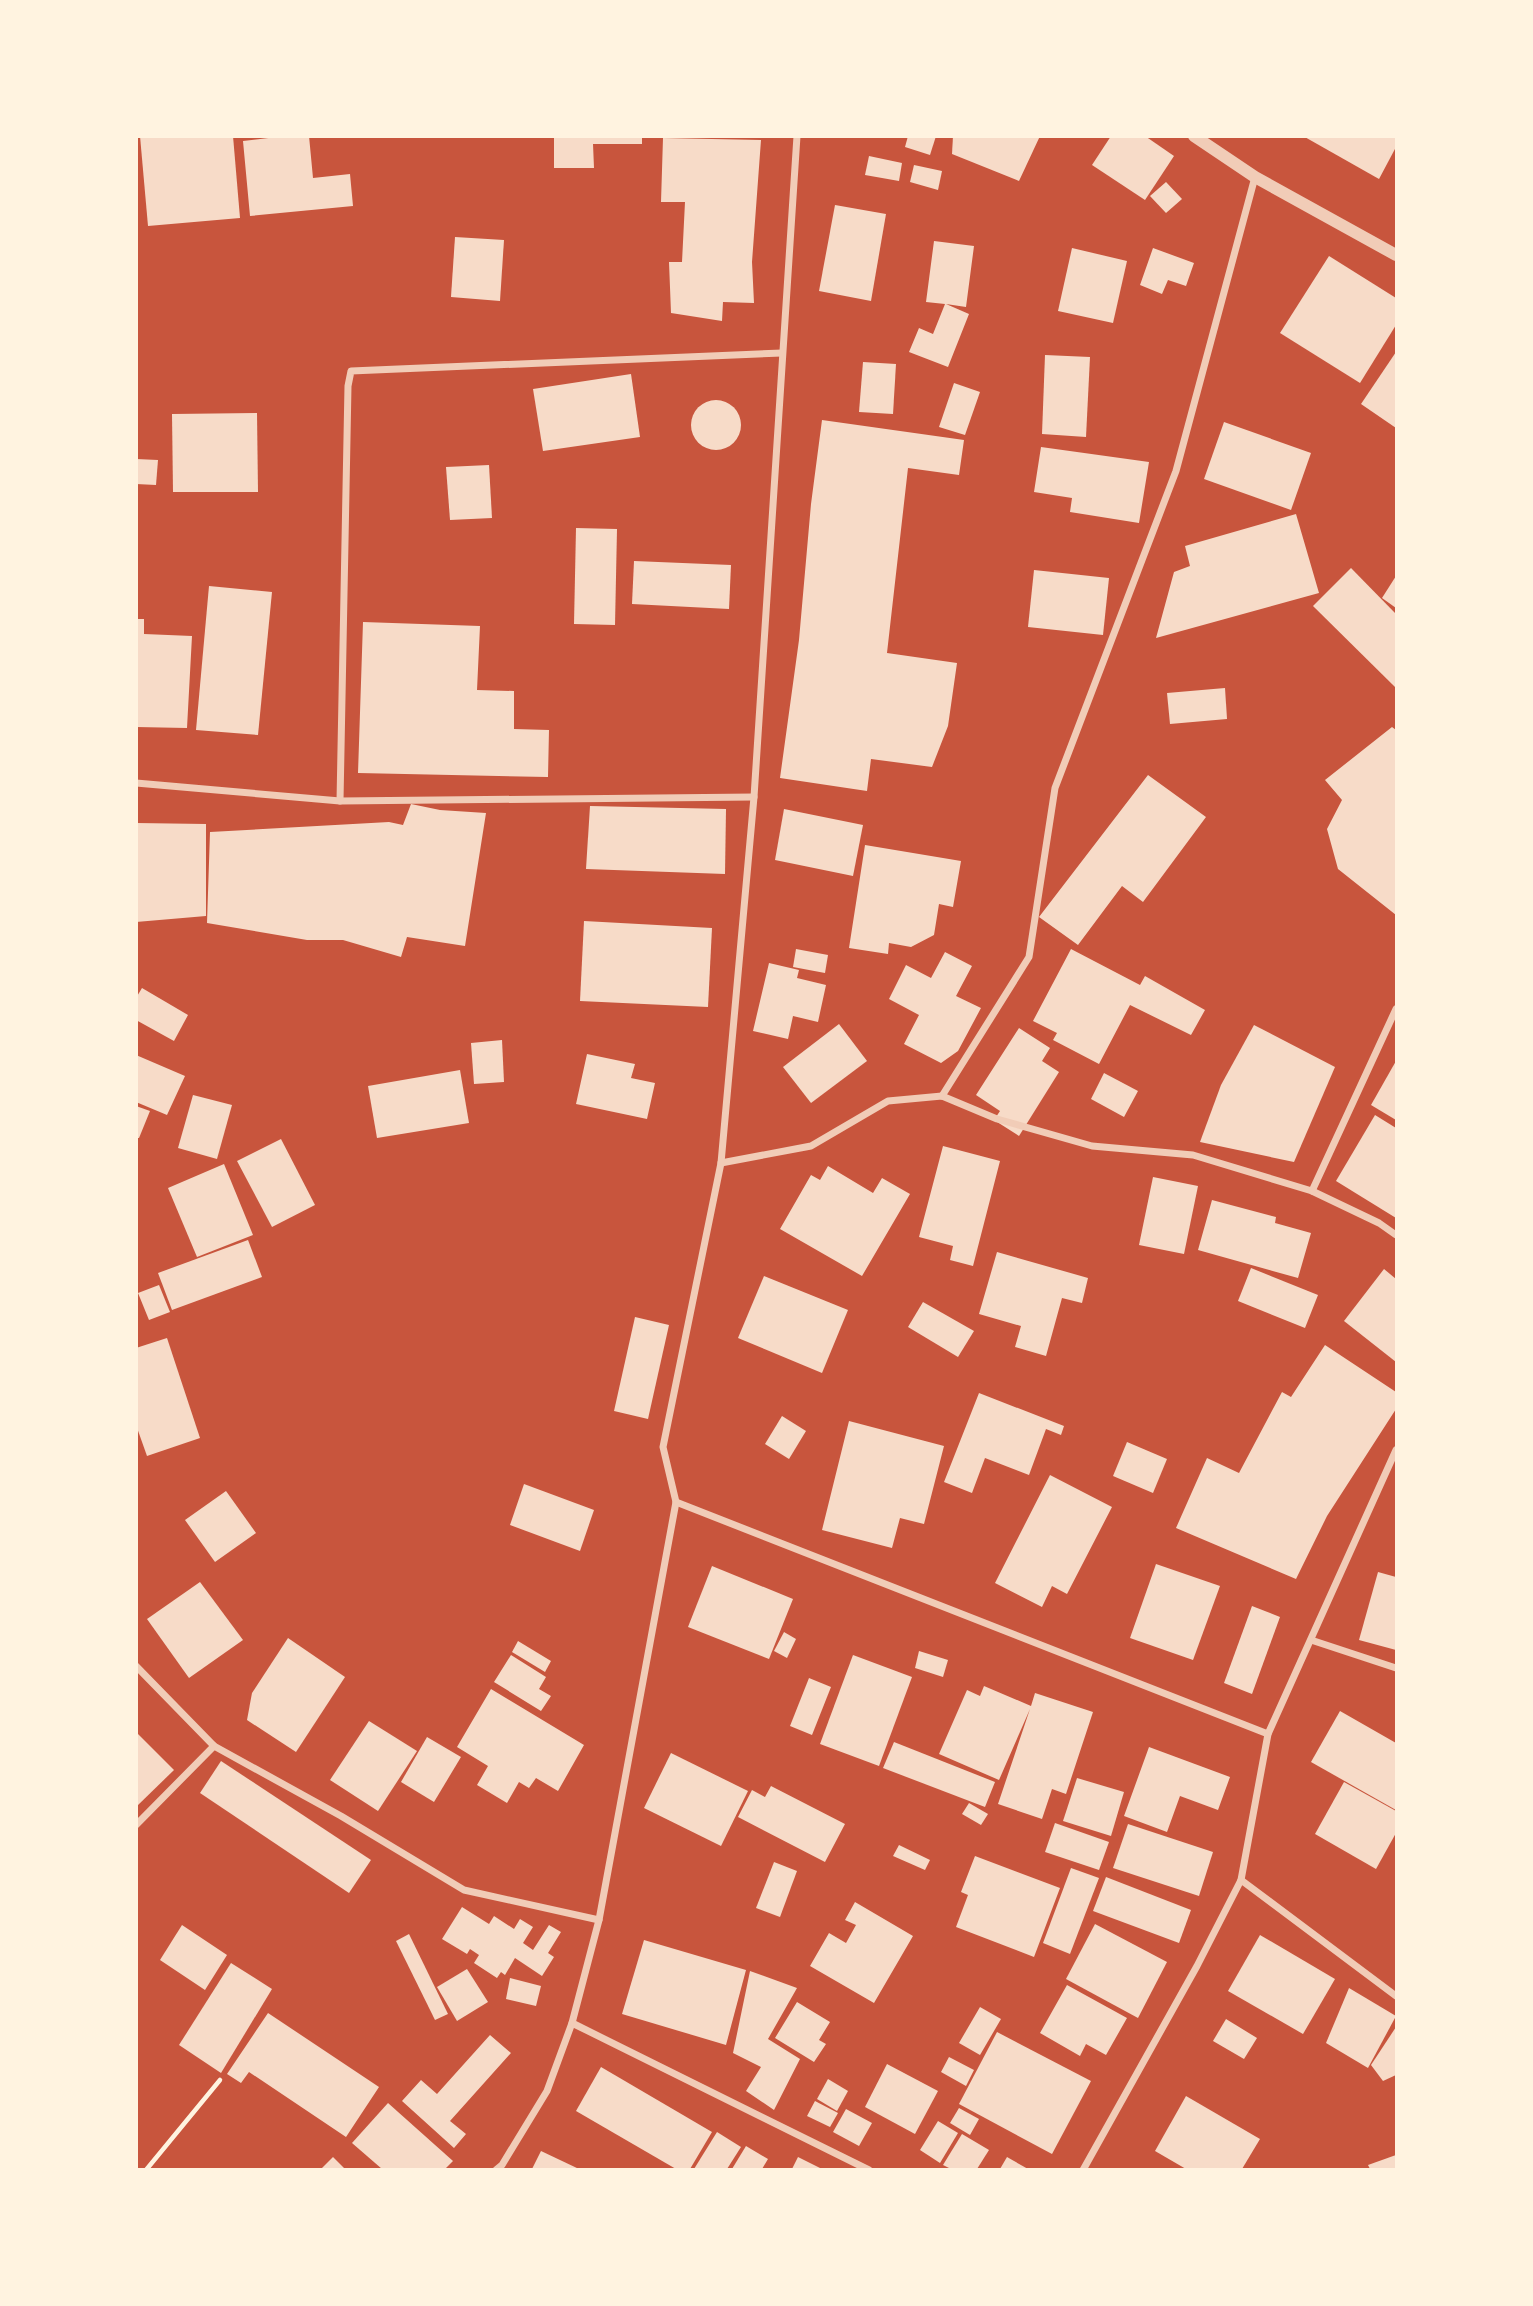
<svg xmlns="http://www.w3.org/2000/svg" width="1533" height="2306" font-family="Jost,sans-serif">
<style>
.building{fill:#f7dbc8}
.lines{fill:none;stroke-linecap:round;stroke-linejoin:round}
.path{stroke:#fff3e0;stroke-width:4.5}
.minor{stroke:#f1ccb7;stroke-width:7}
.tertiary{stroke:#f1ccb7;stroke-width:12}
</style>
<rect width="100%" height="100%" fill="#c8553d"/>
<g class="building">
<path d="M140 136H233L240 218 148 226Z"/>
<path d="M285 136H309L313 178 350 174 353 206 250 216 243 141Z"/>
<path d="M554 136H642V144H593L594 168H554Z"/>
<path d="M908 136H936L930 155 905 147Z"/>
<path d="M953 136H1040L1019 181 952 154Z"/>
<path d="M1111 136H1145L1174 156 1145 200 1092 165Z"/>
<path d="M1303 136H1396V147L1379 179Z"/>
<path d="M663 138 761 140 752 262 754 303 723 302 722 321 671 313 669 262H682L685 202H661Z"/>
<path d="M869 156 902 163 899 181 865 175Z"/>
<path d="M914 165 942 171 938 190 910 182Z"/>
<path d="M1166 182 1182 199 1166 213 1150 196Z"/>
<path d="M835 205 886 214 871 301 819 291Z"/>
<path d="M455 237 504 240 500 301 451 297Z"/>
<path d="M934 241 974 246 966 307 946 304 969 314 948 367 909 352 919 328 933 334 945 304 926 302Z"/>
<path d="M1072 248 1127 261 1113 323 1058 311Z"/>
<path d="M1153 248 1194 263 1186 286 1168 280 1162 294 1140 285Z"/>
<path d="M1329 256 1396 298V325L1360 383 1280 333Z"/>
<path d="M1396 352V428L1361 404Z"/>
<path d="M1045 355 1090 357 1086 437 1042 434Z"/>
<path d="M863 362 896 364 893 414 859 412Z"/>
<path d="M631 374 640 437 543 451 533 389Z"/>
<path d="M954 383 980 392 965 435 939 427Z"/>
<circle cx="716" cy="425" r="25"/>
<path d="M257 413 258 492H173L172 414Z"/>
<path d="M822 420 964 440 959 475 908 468 887 653 957 663 948 726 932 767 871 759 867 791 780 778 799 640 811 504Z"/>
<path d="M1224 422 1311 453 1291 510 1204 479Z"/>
<path d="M1041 447 1149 462 1139 523 1070 512 1072 498 1034 492Z"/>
<path d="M136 459 158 460 156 485 136 484Z"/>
<path d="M489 465 492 518 450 520 446 467Z"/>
<path d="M1296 514 1319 593 1156 638 1174 572 1190 566 1185 546Z"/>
<path d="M576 528 617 529 615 625 574 624Z"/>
<path d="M634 561 731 565 729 609 632 604Z"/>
<path d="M1351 568 1396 614V685L1395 687 1313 606Z"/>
<path d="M1034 570 1109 578 1103 635 1028 627Z"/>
<path d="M1396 576V608L1382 598Z"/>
<path d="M209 586 272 592 258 735 196 730Z"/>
<path d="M136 619H144V634L192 636 187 728 136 727Z"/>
<path d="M363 622 480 626 477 690 514 691V729L549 730 548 777 358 773Z"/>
<path d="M1225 688 1227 719 1170 724 1167 693Z"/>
<path d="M1392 727 1396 730V915L1338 869 1327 829 1342 800 1325 780Z"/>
<path d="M1148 775 1206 817 1143 902 1122 886 1078 945 1039 917Z"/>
<path d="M411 804 440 810 486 813 465 946 407 937 401 957 343 940H307L207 923 210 832 389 822 403 825Z"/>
<path d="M590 806 726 809 725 874 586 869Z"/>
<path d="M784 809 863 825 853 876 775 860Z"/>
<path d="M136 823 206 824V916L136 922Z"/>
<path d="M865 845 961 861 953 907 939 904 934 935 911 947 889 943 888 954 849 948Z"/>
<path d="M584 921 712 928 708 1007 580 1001Z"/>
<path d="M796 949 828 955 825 973 793 967Z"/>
<path d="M1071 949 1140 985 1145 976 1205 1010 1191 1035 1130 1005 1099 1064 1053 1040 1057 1033 1033 1021Z"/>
<path d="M945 952 972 966 956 996 981 1008 958 1051 941 1063 904 1044 919 1015 889 999 906 965 931 978Z"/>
<path d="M769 963 799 970 797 978 826 985 818 1022 793 1016 788 1039 753 1031Z"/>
<path d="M142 988 188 1015 174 1041 136 1020V998Z"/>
<path d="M839 1024 867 1061 811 1103 783 1067Z"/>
<path d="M1254 1025 1335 1067 1294 1162 1200 1142 1221 1085Z"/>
<path d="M1019 1028 1050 1048 1042 1061 1059 1072 1019 1136 994 1120 1000 1111 976 1095Z"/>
<path d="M502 1040 504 1082 474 1084 471 1043Z"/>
<path d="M587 1054 635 1064 631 1078 655 1083 647 1119 576 1104Z"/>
<path d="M136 1055 185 1076 167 1115 136 1102Z"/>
<path d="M1396 1061V1120L1371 1105Z"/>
<path d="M460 1070 469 1123 377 1138 368 1086Z"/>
<path d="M1104 1073 1138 1091 1124 1117 1091 1099Z"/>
<path d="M193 1095 232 1105 217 1159 178 1148Z"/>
<path d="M136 1106 150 1111 139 1138H136Z"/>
<path d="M1375 1115 1396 1128V1218L1336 1181Z"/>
<path d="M281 1139 315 1205 272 1227 237 1161Z"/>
<path d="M943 1146 1000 1161 973 1266 950 1260 953 1246 919 1237Z"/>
<path d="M224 1164 253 1235 197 1257 168 1188Z"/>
<path d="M828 1166 873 1193 882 1178 910 1194 862 1276 780 1229 811 1175 820 1180Z"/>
<path d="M1153 1177 1198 1186 1184 1254 1139 1245Z"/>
<path d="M1212 1200 1276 1217 1275 1223 1311 1233 1298 1278 1198 1250Z"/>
<path d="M248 1240 262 1277 172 1310 158 1273Z"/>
<path d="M997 1252 1088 1278 1082 1303 1062 1298 1046 1356 1015 1347 1021 1326 979 1314Z"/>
<path d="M1251 1268 1318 1295 1305 1328 1238 1301Z"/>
<path d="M1384 1269 1396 1279V1362L1344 1321Z"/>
<path d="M764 1276 848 1310 822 1373 738 1338Z"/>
<path d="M159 1285 170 1312 149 1320 138 1293Z"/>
<path d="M923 1302 974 1331 958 1357 908 1327Z"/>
<path d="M635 1317 669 1325 648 1419 614 1411Z"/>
<path d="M167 1338 200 1438 147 1456 136 1425V1348Z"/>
<path d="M1325 1345 1396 1392V1409L1327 1516 1296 1579 1176 1528 1207 1458 1239 1473 1282 1392 1291 1397Z"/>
<path d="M979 1393 1064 1426 1061 1435 1046 1429 1029 1475 985 1458 972 1493 944 1482Z"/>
<path d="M782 1416 806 1431 789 1459 765 1444Z"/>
<path d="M849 1421 944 1446 924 1524 900 1518 892 1548 822 1530Z"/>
<path d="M1127 1442 1167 1459 1153 1493 1113 1476Z"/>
<path d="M1050 1475 1112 1507 1067 1594 1052 1586 1042 1607 995 1583Z"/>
<path d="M524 1484 594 1510 580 1551 510 1525Z"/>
<path d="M226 1491 256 1533 215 1562 185 1520Z"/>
<path d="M1156 1564 1220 1586 1193 1660 1130 1638Z"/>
<path d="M712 1566 793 1599 769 1659 688 1627Z"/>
<path d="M1378 1572 1396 1577V1650L1359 1640Z"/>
<path d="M200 1582 243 1640 189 1678 147 1619Z"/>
<path d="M1252 1606 1280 1617 1252 1694 1224 1683Z"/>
<path d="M784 1632 796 1639 787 1658 774 1651Z"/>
<path d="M288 1638 345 1677 296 1752 247 1720 252 1693Z"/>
<path d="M518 1641 551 1661 545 1672 512 1652Z"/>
<path d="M919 1651 948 1660 943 1677 915 1668Z"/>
<path d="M511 1655 546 1677 539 1689 551 1696 541 1711 494 1682Z"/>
<path d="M853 1655 912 1677 879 1766 820 1744Z"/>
<path d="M809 1678 831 1687 812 1735 790 1726Z"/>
<path d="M984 1686 1031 1706 1035 1693 1093 1712 1066 1794 1052 1789 1042 1819 998 1804 1030 1709 999 1780 939 1754 967 1690 980 1696Z"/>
<path d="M491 1689 584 1745 558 1791 536 1778 529 1788 519 1782 507 1803 477 1785 488 1766 457 1747Z"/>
<path d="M1340 1711 1396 1743V1810L1311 1762Z"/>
<path d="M369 1721 417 1751 378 1811 330 1780Z"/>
<path d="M136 1732 174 1770 136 1807Z"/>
<path d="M427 1737 461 1757 434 1802 401 1782Z"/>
<path d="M894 1742 995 1782 985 1807 883 1768Z"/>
<path d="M1149 1747 1230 1777 1218 1810 1180 1796 1167 1832 1124 1816Z"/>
<path d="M671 1753 748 1791 721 1846 644 1808Z"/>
<path d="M221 1761 371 1860 349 1893 200 1793Z"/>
<path d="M1077 1778 1124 1792 1111 1836 1063 1821Z"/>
<path d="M1344 1782 1396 1811V1833L1376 1869 1315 1834Z"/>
<path d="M771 1786 845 1824 825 1862 738 1817 752 1790 765 1797Z"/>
<path d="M969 1803 988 1814 981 1825 962 1814Z"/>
<path d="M1055 1823 1109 1842 1099 1870 1045 1852Z"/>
<path d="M1128 1824 1213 1852 1199 1896 1113 1868Z"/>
<path d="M899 1845 930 1860 925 1870 893 1856Z"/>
<path d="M975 1856 1060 1888 1034 1957 956 1927 968 1895 961 1892Z"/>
<path d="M774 1862 797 1871 780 1917 756 1908Z"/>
<path d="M1071 1868 1099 1878 1070 1954 1043 1943Z"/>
<path d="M1106 1877 1191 1910 1179 1943 1093 1911Z"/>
<path d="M855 1902 913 1936 874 2003 810 1966 829 1933 846 1943 856 1925 845 1920Z"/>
<path d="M462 1907 489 1924 494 1916 514 1929 520 1919 533 1927 523 1943 533 1950 549 1925 561 1932 548 1953 554 1957 542 1976 515 1958 505 1975 501 1972 497 1978 474 1963 479 1955 470 1949 467 1954 442 1939Z"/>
<path d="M1095 1924 1167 1962 1138 2018 1066 1979Z"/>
<path d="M182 1925 227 1955 205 1990 160 1960Z"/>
<path d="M409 1934 448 2014 435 2020 396 1941Z"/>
<path d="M1260 1935 1335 1979 1303 2034 1228 1991Z"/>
<path d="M644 1940 746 1970 726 2045 622 2014Z"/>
<path d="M231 1963 272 1989 221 2073 179 2045Z"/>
<path d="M467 1969 488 2002 457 2021 437 1987Z"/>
<path d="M750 1971 797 1988 768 2039 800 2059 774 2110 746 2091 761 2067 733 2053Z"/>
<path d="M510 1978 541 1986 536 2006 506 1999Z"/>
<path d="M1067 1985 1127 2018 1106 2055 1086 2044 1080 2056 1040 2033Z"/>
<path d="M1349 1988 1396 2016 1368 2068 1326 2043Z"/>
<path d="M797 2002 830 2022 819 2040 826 2044 814 2062 775 2038Z"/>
<path d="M980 2007 1001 2019 980 2055 959 2043Z"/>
<path d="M268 2013 379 2087 346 2137 249 2072 241 2083 227 2074Z"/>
<path d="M1226 2019 1257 2038 1244 2059 1213 2041Z"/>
<path d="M1396 2027V2075L1383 2081 1371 2065Z"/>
<path d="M997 2032 1091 2081 1052 2154 959 2104Z"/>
<path d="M490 2035 511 2053 450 2121 466 2134 454 2148 402 2101 421 2080 437 2094Z"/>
<path d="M949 2057 974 2070 966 2086 941 2072Z"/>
<path d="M887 2064 938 2091 915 2134 865 2107Z"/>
<path d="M601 2067 712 2132 690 2169H676L576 2111Z"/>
<path d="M828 2079 848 2091 837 2111 817 2099Z"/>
<path d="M1186 2096 1260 2139 1242 2169H1186L1155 2151Z"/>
<path d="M815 2101 838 2113 830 2127 807 2116Z"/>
<path d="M388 2103 453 2161 445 2169H382L352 2143Z"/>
<path d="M959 2108 979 2119 970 2135 950 2123Z"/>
<path d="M846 2109 872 2123 859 2146 833 2132Z"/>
<path d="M938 2121 958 2133 940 2163 920 2150Z"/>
<path d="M717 2132 741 2147 727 2169H694Z"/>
<path d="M962 2134 989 2150 977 2169H951L943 2165Z"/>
<path d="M746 2146 768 2159 762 2169H732Z"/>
<path d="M541 2151 579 2169H532Z"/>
<path d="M1396 2155V2169H1370L1368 2165Z"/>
<path d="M333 2157 345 2169H321Z"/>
<path d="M798 2157 822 2169H792Z"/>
<path d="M1007 2157 1028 2169H1000Z"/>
</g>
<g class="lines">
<path class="path" d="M146 2170 220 2080"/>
<g class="minor">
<path d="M136 783 340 801 754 797"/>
<path d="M340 801 348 386 351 371 782 353"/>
<path d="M942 1096 1029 957 1055 788 1176 471 1255 177"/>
<path d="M721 1163 811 1146 888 1101 942 1096 997 1119 1092 1146 1193 1155 1312 1191 1379 1223 1396 1235"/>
<path d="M1312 1191 1396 1009"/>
<path d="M676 1502 1268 1734"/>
<path d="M1311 1640 1396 1668"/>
<path d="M136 1666 214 1746 341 1816 464 1890 599 1920"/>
<path d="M136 1825 214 1746"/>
<path d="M1241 1880 1396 1996"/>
<path d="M572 2023 869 2170"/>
<path d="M496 2170 502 2165 547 2091 572 2023 599 1920 676 1502 663 1447 721 1163 754 797 797 136"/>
<path d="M1083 2170 1197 1966 1241 1880 1268 1734 1396 1450"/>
</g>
<path class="tertiary" d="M1194 136 1255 177 1396 255"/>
</g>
<rect width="1533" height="2306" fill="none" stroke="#fff3e0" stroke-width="276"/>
</svg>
